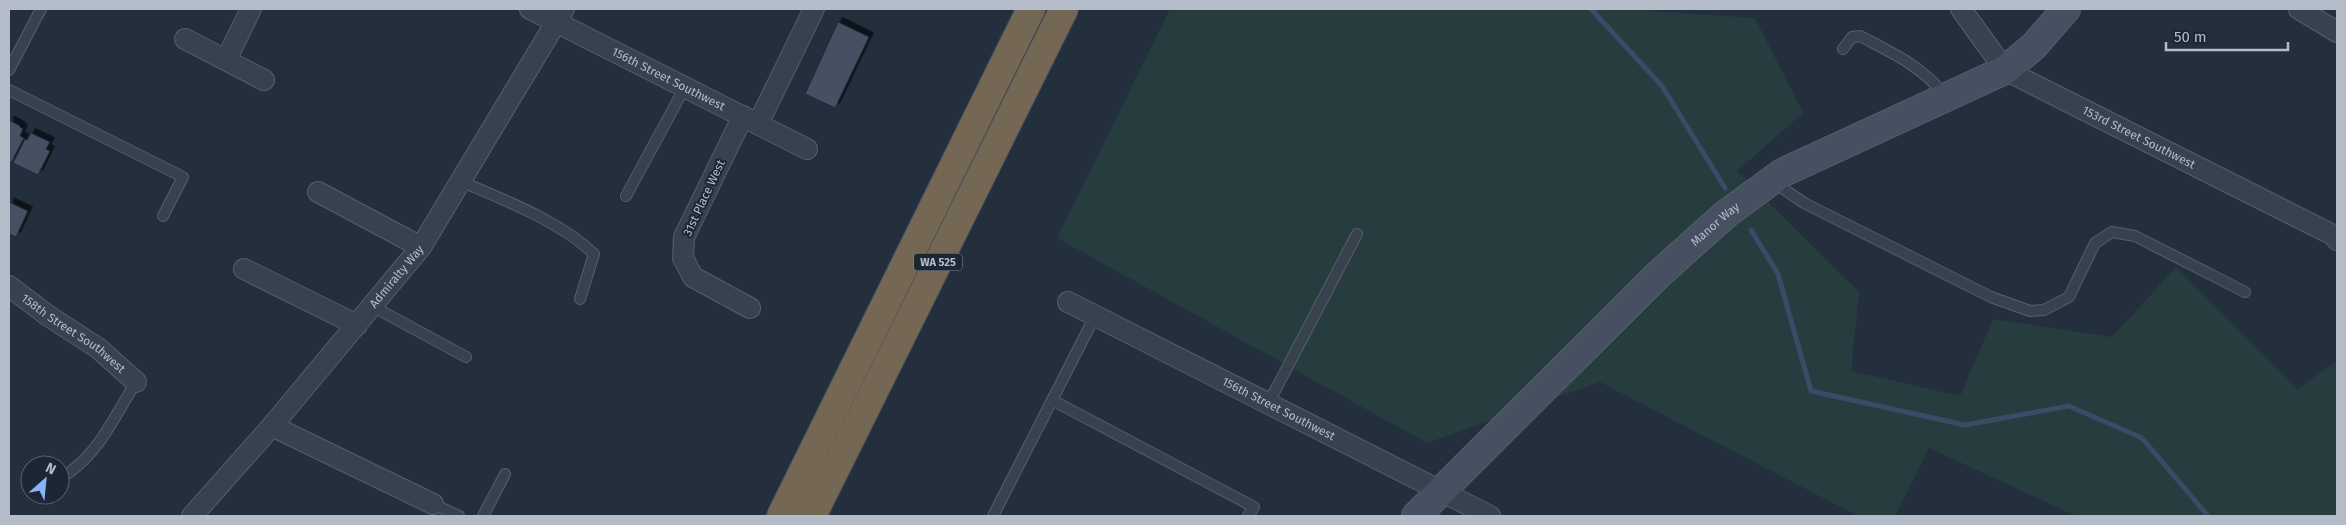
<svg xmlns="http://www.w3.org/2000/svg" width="2346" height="525" font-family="'Fira Sans',sans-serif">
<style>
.green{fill:#263c3f}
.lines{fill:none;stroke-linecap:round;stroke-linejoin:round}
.stream{stroke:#394c67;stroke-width:5}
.building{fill:#455162;stroke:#1f2835;filter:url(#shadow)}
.lane-casing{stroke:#565f6c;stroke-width:12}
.street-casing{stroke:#565f6c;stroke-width:22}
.secondary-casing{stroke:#565f6c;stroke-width:30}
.highway-casing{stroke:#434c59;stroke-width:30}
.lane{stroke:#38414e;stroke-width:10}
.street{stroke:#38414e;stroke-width:20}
.secondary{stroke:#465061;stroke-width:28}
.highway{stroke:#746855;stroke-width:28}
.labels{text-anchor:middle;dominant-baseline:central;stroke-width:4;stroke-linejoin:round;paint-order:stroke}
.shield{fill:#1d2633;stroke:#878f9c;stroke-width:1}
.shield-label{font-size:11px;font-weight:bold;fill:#b4bcc9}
.street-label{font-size:12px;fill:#b4bcc9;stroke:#1d2633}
</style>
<defs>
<filter id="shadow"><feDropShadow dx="4.5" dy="-4.5" stdDeviation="0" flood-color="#0009"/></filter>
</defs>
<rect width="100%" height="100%" fill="#242f3e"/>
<path class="green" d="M1170 9H1647L1650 11 1755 18 1803 113 1737 171 1859 292 1851 371 1960 396 1993 319 2112 337 2176 267 2298 389 2337 361V516H2076L1929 448 1895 516H1858L1600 382 1427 443 1057 238Z"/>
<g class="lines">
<g class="stream">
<path d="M1591 9 1662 86 1725 188"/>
<path d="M1751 230 1778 274 1811 391 1965 425 2069 406 2142 438 2208 516"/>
</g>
</g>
<g class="building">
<path d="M838 22 869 37 835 108 805 94Z"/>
<path d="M9 120 20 126V127L23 129 20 136 24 138 11 163 9 162Z"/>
<path d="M31 133 50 142 46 149 50 151 38 175 13 163 25 139 27 140Z"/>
<path d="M9 202 28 211 16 237 9 234Z"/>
</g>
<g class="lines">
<defs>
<g id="lane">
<path d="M1843 49 1852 37 1860 36C1896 55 1918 64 1945 95"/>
<path d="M9 70 41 9"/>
<path d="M9 90 183 177 163 216"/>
<path d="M460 181C504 200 560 221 594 254L580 299"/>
<path d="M1772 181 1804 203 1991 297 2030 311 2044 310 2069 297 2095 243 2112 232 2135 236 2245 292"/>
<path d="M626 196 685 87"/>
<path d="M372 306 466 357"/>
<path d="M1052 400 1254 507 1248 516"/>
<path d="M1269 402 1357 234"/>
<path d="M67 474C99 453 116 414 136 382"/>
<path d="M433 504 459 516"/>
<path d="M483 516 505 474"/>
<path d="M993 516 1096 314"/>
</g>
<g id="street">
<path id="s1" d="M530 9 807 149"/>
<path id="s2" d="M1961 9 2005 70 2333 235 2337 240"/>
<path d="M2299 9 2337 32"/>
<path d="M185 39 264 80"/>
<path d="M226 60 251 9"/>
<path d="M743 116 684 237 683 258 693 277 750 308"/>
<path d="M758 124 814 9"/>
<path d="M318 192 421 247"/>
<path d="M244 269 357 325"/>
<path id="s3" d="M9 286 47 315 98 348 136 382"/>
<path id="s4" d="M1068 302 1490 516"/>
<path d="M272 426 433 504"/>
<path id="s5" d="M192 516 272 426 421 247 564 9"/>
</g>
<g id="secondary">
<path id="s6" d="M1416 516 1660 273 1726 214 1782 173 2005 70 2034 46 2066 9"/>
</g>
<g id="highway">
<path d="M781 516 1031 9"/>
<path d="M812 516 1064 9"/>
</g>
</defs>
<use href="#lane" class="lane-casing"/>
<use href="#street" class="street-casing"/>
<use href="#secondary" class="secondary-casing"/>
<use href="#highway" class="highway-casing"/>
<use href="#lane" class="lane"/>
<use href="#street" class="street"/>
<use href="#secondary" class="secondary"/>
<use href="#highway" class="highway"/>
</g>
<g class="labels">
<rect class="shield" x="914" y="253.5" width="48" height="17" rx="4"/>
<g class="shield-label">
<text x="938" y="262">WA 525</text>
</g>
<g class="street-label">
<text stroke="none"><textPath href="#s1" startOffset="155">156th Street Southwest</textPath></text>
<text stroke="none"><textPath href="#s2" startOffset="225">153rd Street Southwest</textPath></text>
<text transform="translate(704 198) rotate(-65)">31st Place West</text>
<text stroke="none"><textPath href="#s6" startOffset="418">Manor Way</textPath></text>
<text stroke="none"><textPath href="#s5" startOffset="315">Admiralty Way</textPath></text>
<text stroke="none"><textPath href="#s3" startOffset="80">158th Street Southwest</textPath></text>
<text stroke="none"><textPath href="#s4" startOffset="236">156th Street Southwest</textPath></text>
</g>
</g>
<rect width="2346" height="525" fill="none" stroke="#b4bcc9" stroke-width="20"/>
<g transform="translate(45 480) rotate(27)"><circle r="24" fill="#1d2633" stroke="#59626f"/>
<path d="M0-4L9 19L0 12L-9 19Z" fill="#8ab4f8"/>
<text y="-8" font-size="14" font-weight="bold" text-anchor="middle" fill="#b4bcc9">N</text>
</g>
<path d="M2166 42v8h122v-8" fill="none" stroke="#b4bcc9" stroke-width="2.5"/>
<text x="2174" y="42" font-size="15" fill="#b4bcc9" stroke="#1d2633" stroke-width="4" paint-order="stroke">50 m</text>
</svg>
